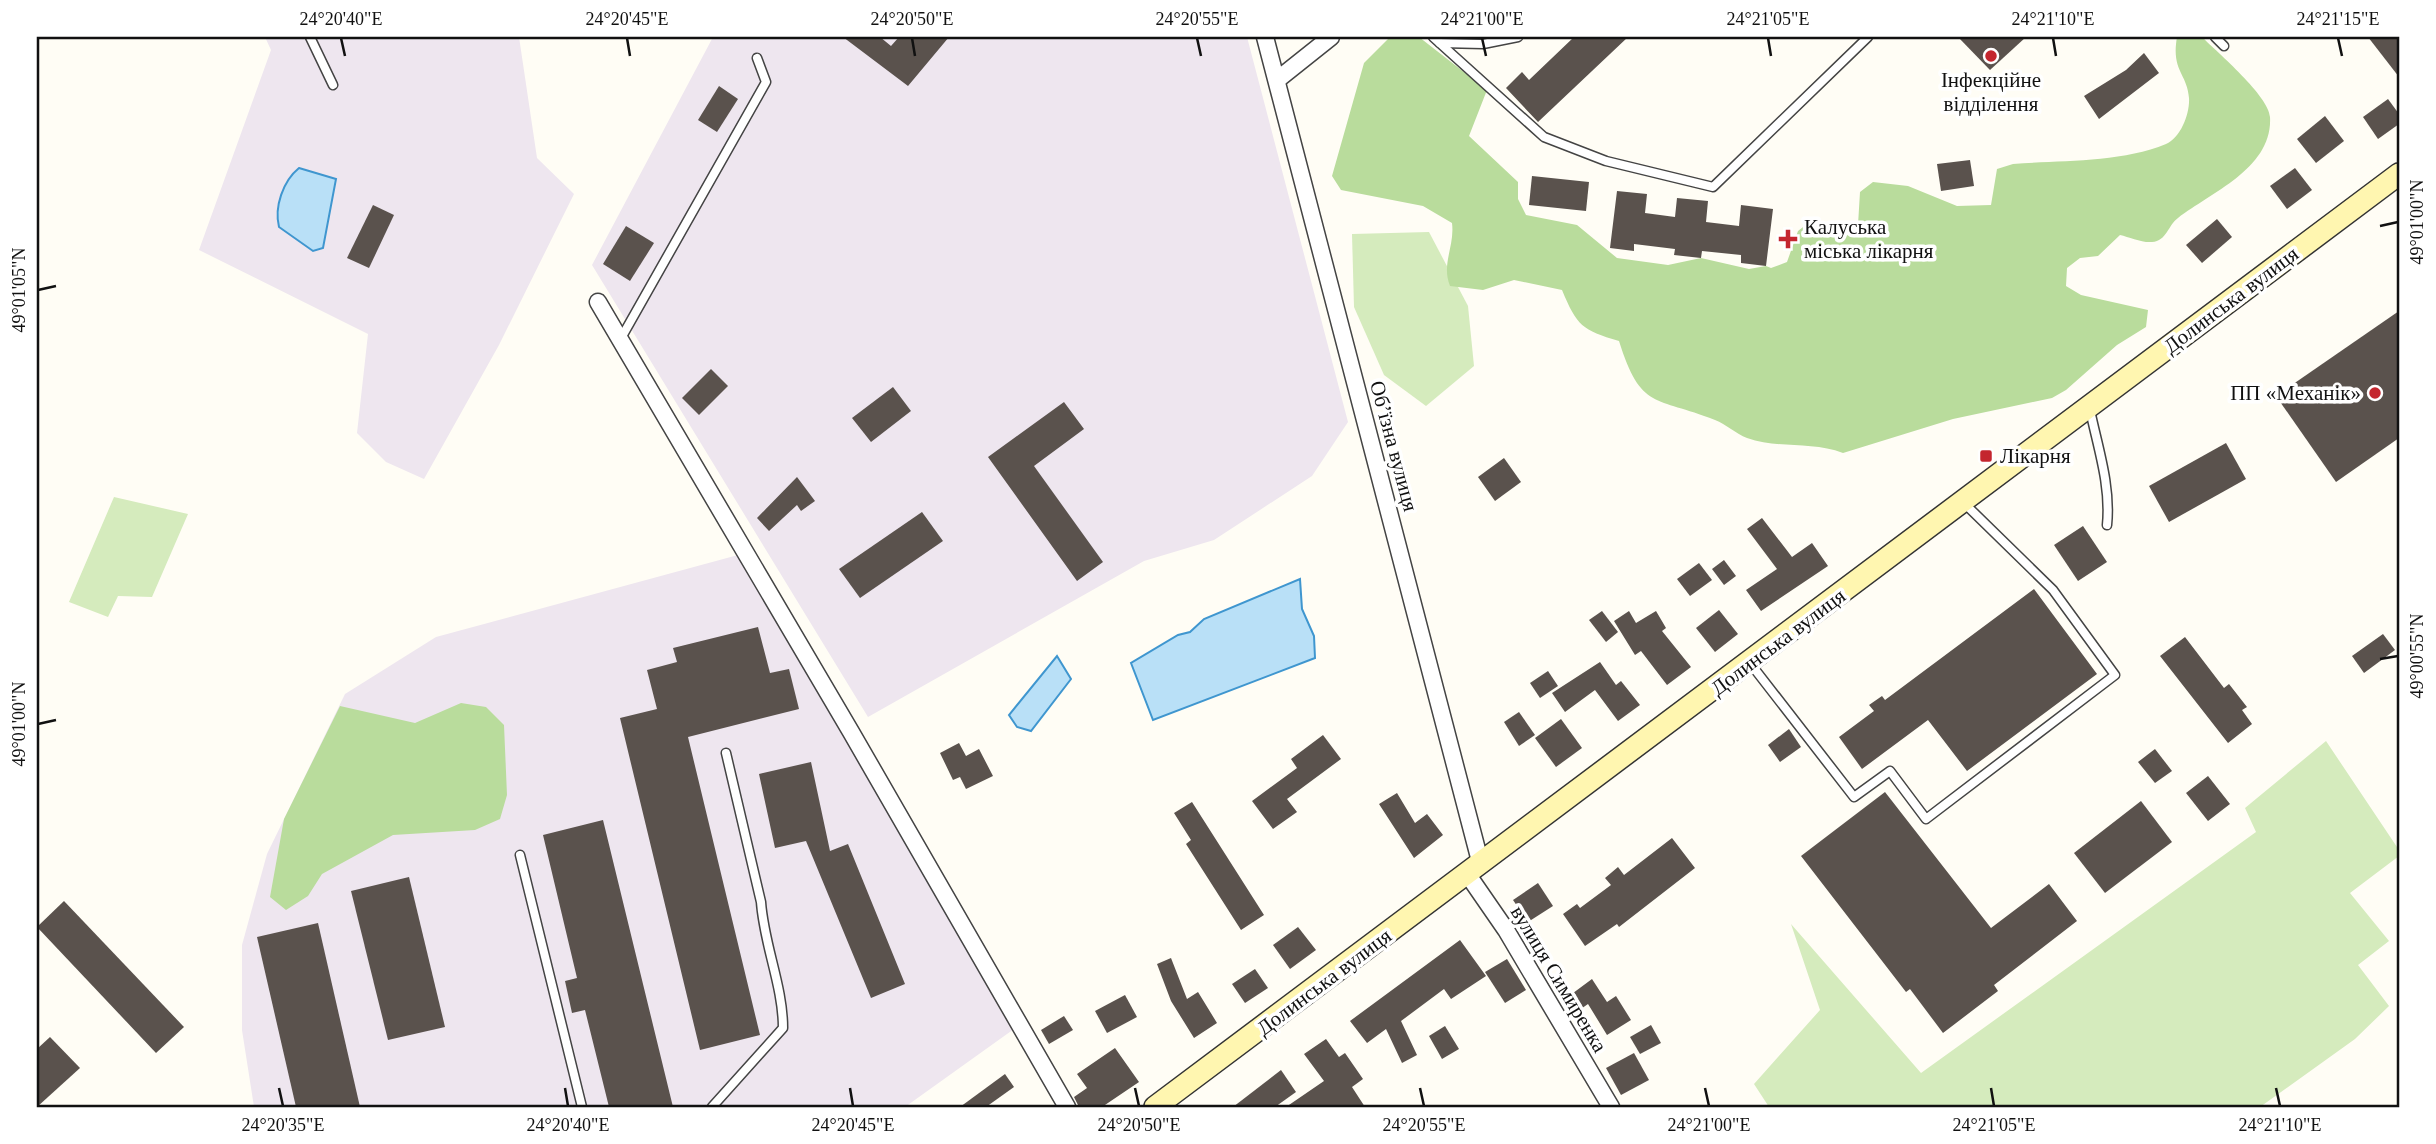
<svg xmlns="http://www.w3.org/2000/svg" width="2436" height="1144" font-family="'Times New Roman',serif">
<style>
.industrial{fill:#eee6ef}
.green{fill:#d5ebbd}
.forest{fill:#b9dc9c}
.water{fill:#b9e0f7;stroke:#3f96cf;stroke-width:2}
.building{fill:#5a524d}
.lines{fill:none;stroke-linecap:round;stroke-linejoin:round}
.service-casing{stroke:#444;stroke-width:11}
.minor-casing{stroke:#444;stroke-width:19}
.secondary-casing{stroke:#333;stroke-width:24}
.service{stroke:#fff;stroke-width:8}
.minor{stroke:#fff;stroke-width:16}
.secondary{stroke:#fff6b0;stroke-width:21}
.ticks{fill:none;stroke:#111;stroke-width:2.5}
.poi-dot{fill:#c4262e;stroke:#fff;stroke-width:2.5}
.labels{text-anchor:middle;dominant-baseline:central;stroke-width:7;stroke-linejoin:round;paint-order:stroke}
.poi-label{font-size:21px;fill:#111;stroke:#fff;text-anchor:start}
.street-label{font-size:21px;fill:#111;stroke:#fff}
.neatline{fill:none;stroke:#111;stroke-width:2.5}
.ticks-label{font-size:18px;text-anchor:middle;fill:#111}
</style>
<rect width="100%" height="100%" fill="#fffdf5"/>
<g class="industrial">
<path d="M265 37H519L537 158 574 194 499 345 424 479 386 462 357 433 368 334 199 250 271 50Z"/>
<path d="M713 37H1247L1348 422 1312 476 1214 540 1144 561 868 717 592 265Z"/>
<path d="M738 555 1014 1029 905 1107H254L242 1030V945L267 854 345 694 436 637Z"/>
</g>
<g class="green">
<path d="M1429 232 1468 306 1474 366 1426 406 1384 375 1354 307 1352 234Z"/>
<path d="M114 497 188 514 152 597 118 596 108 617 69 602Z"/>
<path d="M2326 741 2399 850V856L2350 893 2389 941 2358 965 2389 1006 2355 1039 2260 1107H1769L1754 1084 1820 1010 1791 924 1921 1073 2256 832 2245 808Z"/>
</g>
<g class="forest">
<path d="M1390 37H1419L1487 90 1469 136 1518 182V199L1526 215 1577 225 1617 258 1668 265 1701 258 1749 269 1766 266 1771 268 1787 262 1798 231 1812 220 1843 234 1858 225 1860 192 1873 182 1908 186 1957 206 1991 205 1997 169 2013 164C2062 160 2120 163 2166 144 2181 138 2190 113 2189 98 2187 73 2171 71 2177 37H2202C2218 53 2269 96 2270 117 2273 168 2212 192 2178 218 2168 225 2167 241 2152 242 2142 243 2129 237 2120 235L2098 256 2080 258 2067 268 2066 286 2081 295 2148 310 2146 327 2117 345 2066 390 2052 398 1953 419 1843 453C1812 441 1778 449 1747 438 1736 434 1726 424 1715 420 1655 396 1641 411 1619 341 1582 330 1577 326 1562 290L1514 280 1483 290 1450 286C1441 264 1455 246 1452 223L1423 206 1341 190 1332 176 1364 63Z"/>
<path d="M461 703 486 707 504 725 507 795 500 819 475 830 393 835 322 874 308 896 286 910 270 897 284 819 340 706 415 723Z"/>
</g>
<g class="water">
<path d="M299 168 336 179 323 248 313 251 279 227C274 207 283 181 299 168Z"/>
<path d="M1300 579 1302 609 1314 636 1315 658 1153 720 1131 663 1178 635 1190 632 1204 619Z"/>
<path d="M1057 656 1071 679 1031 731 1017 727 1009 715Z"/>
</g>
<g class="building">
<path d="M843 37H880L891 46 899 37H949L908 86Z"/>
<path d="M1574 37H1628L1538 122 1506 88 1522 72 1529 80Z"/>
<path d="M1958 37H2026L1990 70Z"/>
<path d="M2368 37H2399V77Z"/>
<path d="M2144 53 2159 73 2099 119 2084 96 2126 70Z"/>
<path d="M719 86 738 99 717 132 698 120Z"/>
<path d="M2388 99 2399 114V124L2378 139 2363 117Z"/>
<path d="M2325 116 2344 141 2316 163 2297 139Z"/>
<path d="M1970 160 1974 186 1941 191 1937 164Z"/>
<path d="M2295 168 2312 190 2287 209 2270 186Z"/>
<path d="M1532 176 1589 182 1586 211 1529 205Z"/>
<path d="M1617 191 1647 194 1645 213 1675 217 1677 198 1708 201 1706 222 1739 226 1741 205 1773 209 1766 266 1741 263V255L1702 251 1701 258 1674 255 1675 249 1634 244V251L1610 248Z"/>
<path d="M373 205 394 215 369 268 347 258Z"/>
<path d="M2217 219 2232 237 2202 263 2186 245Z"/>
<path d="M626 226 654 243 630 281 603 264Z"/>
<path d="M2399 311V438L2336 482 2276 396Z"/>
<path d="M711 369 728 386 699 415 682 398Z"/>
<path d="M893 387 911 411 871 442 852 418Z"/>
<path d="M1064 402 1084 429 1034 466 1103 562 1077 581 988 457Z"/>
<path d="M2226 443 2246 479 2169 522 2149 486Z"/>
<path d="M1504 458 1521 482 1495 501 1478 477Z"/>
<path d="M797 477 815 501 801 511 797 505 769 531 757 518Z"/>
<path d="M922 512 943 541 860 598 839 569Z"/>
<path d="M1762 518 1792 557 1812 543 1828 566 1761 611 1746 590 1777 569 1747 529Z"/>
<path d="M2083 526 2107 562 2078 581 2054 545Z"/>
<path d="M1724 560 1736 576 1724 585 1712 569Z"/>
<path d="M1699 563 1712 580 1690 596 1677 579Z"/>
<path d="M2034 589 2097 674 1967 771 1928 720 1862 769 1839 737 1874 711 1869 705 1882 696 1885 700Z"/>
<path d="M1719 610 1738 634 1715 652 1696 628Z"/>
<path d="M1602 611 1618 632 1606 642 1589 620Z"/>
<path d="M1629 611 1636 623 1656 611 1666 628 1662 631 1691 667 1667 685 1641 651 1635 655 1614 621Z"/>
<path d="M758 627 770 673 789 669 799 709 688 737 760 1035 700 1050 620 718 657 709 647 670 677 662 673 648Z"/>
<path d="M2383 634 2395 650 2364 673 2352 656Z"/>
<path d="M2185 637 2224 688 2229 684 2247 707 2242 710 2252 724 2228 743 2160 656Z"/>
<path d="M1600 662 1616 685 1621 681 1640 705 1618 721 1595 690 1565 712 1552 693Z"/>
<path d="M1548 671 1558 686 1540 698 1530 683Z"/>
<path d="M1519 712 1535 735 1519 746 1504 722Z"/>
<path d="M1561 719 1582 748 1556 767 1535 738Z"/>
<path d="M1789 729 1801 747 1780 762 1768 745Z"/>
<path d="M1323 735 1341 759 1287 799 1297 812 1273 829 1252 801 1297 768 1291 759Z"/>
<path d="M959 743 966 756 979 749 993 776 966 789 960 777 953 780 940 753Z"/>
<path d="M2155 749 2172 771 2155 783 2138 762Z"/>
<path d="M811 762 830 851 848 844 905 984 871 998 806 841 775 848 759 774Z"/>
<path d="M2208 776 2230 804 2208 821 2186 793Z"/>
<path d="M1885 792 1991 928 2049 884 2077 921 1994 985 1998 991 1943 1033 1910 989 1906 992 1801 856Z"/>
<path d="M1397 793 1415 823 1427 814 1443 835 1414 858 1379 804Z"/>
<path d="M2141 801 2172 842 2105 893 2074 853Z"/>
<path d="M1192 802 1264 915 1241 930 1186 844 1191 840 1174 813Z"/>
<path d="M603 820 673 1107H609L585 1010 572 1013 565 981 577 978 543 835Z"/>
<path d="M1672 838 1695 868 1619 927 1617 924 1585 946 1563 914 1577 904 1580 908 1611 885 1605 878 1618 867 1624 875Z"/>
<path d="M409 877 445 1027 388 1040 351 891Z"/>
<path d="M1538 883 1553 906 1528 922 1513 900Z"/>
<path d="M64 901 184 1027 156 1053 37 927Z"/>
<path d="M318 923 360 1107H296L257 937Z"/>
<path d="M1298 927 1316 950 1290 969 1273 945Z"/>
<path d="M1460 940 1486 976 1451 999 1444 989 1401 1021 1417 1055 1402 1063 1386 1029 1367 1043 1350 1021Z"/>
<path d="M1171 958 1187 999 1198 992 1217 1023 1194 1038 1171 1001 1157 964Z"/>
<path d="M1507 959 1526 990 1505 1003 1485 972Z"/>
<path d="M1255 969 1268 988 1245 1003 1232 984Z"/>
<path d="M1592 979 1607 1002 1616 996 1631 1020 1607 1035 1588 1004 1575 1013 1565 999Z"/>
<path d="M1125 995 1137 1017 1107 1033 1095 1011Z"/>
<path d="M1064 1016 1073 1030 1049 1044 1041 1030Z"/>
<path d="M1651 1025 1661 1043 1640 1054 1630 1037Z"/>
<path d="M1445 1026 1459 1049 1442 1059 1429 1036Z"/>
<path d="M50 1037 80 1068 37 1107V1049Z"/>
<path d="M1326 1039 1339 1057 1345 1053 1363 1079 1352 1087 1365 1107H1286L1324 1081 1304 1054Z"/>
<path d="M1115 1048 1139 1082 1102 1107H1079L1074 1097 1087 1088 1077 1074Z"/>
<path d="M1634 1053 1649 1080 1621 1095 1606 1068Z"/>
<path d="M1281 1070 1296 1092 1275 1107H1233Z"/>
<path d="M1005 1074 1014 1087 986 1107H960Z"/>
</g>
<g class="lines">
<defs>
<g id="service">
<path d="M310 37 333 85"/>
<path d="M1433 37 1544 137 1606 161 1713 187 1868 37"/>
<path d="M2215 37 2224 46"/>
<path d="M1440 43 1483 44 1518 37"/>
<path d="M620 340 766 82 757 58"/>
<path d="M2090 410C2098 448 2111 486 2107 525"/>
<path d="M1750 663 1854 797 1890 771 1926 819 2115 675 2053 590 1964 503"/>
<path d="M520 855 582 1107"/>
<path d="M712 1107 783 1028C783 986 764 945 761 902L726 753"/>
</g>
<g id="minor">
<path d="M1265 37 1481 865"/>
<path d="M1277 80 1331 37"/>
<path d="M598 302 851 732 1067 1107"/>
<path d="M1468 875 1506 930 1611 1107"/>
</g>
<path id="secondary" d="M1155 1107 2399 174"/>
</defs>
<use href="#service" class="service-casing"/>
<use href="#minor" class="minor-casing"/>
<use href="#secondary" class="secondary-casing"/>
<use href="#service" class="service"/>
<use href="#minor" class="minor"/>
<use href="#secondary" class="secondary"/>
</g>
<path class="ticks" d="M341 38 345 56M627 38 630 56M912 38 915 56M1197 38 1201 56M1482 38 1486 56M1768 38 1771 56M2053 38 2056 56M2338 38 2342 56M2380 226 2398 222M38 290 56 286M2380 659 2398 656M38 724 56 720M279 1088 283 1106M565 1088 568 1106M850 1088 853 1106M1135 1088 1139 1106M1420 1088 1424 1106M1705 1088 1709 1106M1991 1088 1994 1106M2276 1088 2280 1106"/>
<g class="poi-dot">
<circle cx="1991" cy="56" r="7"/>
<path d="M1784.5 228.5h7v7h7v7h-7v7h-7v-7h-7v-7h7z"/>
<circle cx="2375" cy="393" r="7"/>
<rect x="1979" y="449" width="14" height="14" rx="3.5"/>
</g>
<g class="labels">
<g class="poi-label">
<text x="1991" y="80" text-anchor="middle">Інфекційне<tspan x="1991" dy="24">відділення</tspan></text>
<text x="1804" y="227">Калуська<tspan x="1804" dy="24">міська лікарня</tspan></text>
<text x="2361" y="393" text-anchor="end">ПП «Механік»</text>
<text x="2000" y="456">Лікарня</text>
</g>
<g class="street-label">
<text transform="translate(2231 300) rotate(-37)">Долинська вулиця</text>
<text transform="translate(1394 446) rotate(75)">Обʼїзна вулиця</text>
<text transform="translate(1778 642) rotate(-37)">Долинська вулиця</text>
<text transform="translate(1559 979) rotate(59)">вулиця Симиренка</text>
<text transform="translate(1324 982) rotate(-37)">Долинська вулиця</text>
</g>
</g>
<rect width="2436" height="1144" fill="none" stroke="#ffffff" stroke-width="77"/>
<rect x="38" y="38" width="2360" height="1068" class="neatline"/>
<g class="ticks-label">
<text x="341" y="25">24°20'40"E</text>
<text x="627" y="25">24°20'45"E</text>
<text x="912" y="25">24°20'50"E</text>
<text x="1197" y="25">24°20'55"E</text>
<text x="1482" y="25">24°21'00"E</text>
<text x="1768" y="25">24°21'05"E</text>
<text x="2053" y="25">24°21'10"E</text>
<text x="2338" y="25">24°21'15"E</text>
<text transform="translate(2417 222) rotate(-90)" y="6">49°01'00"N</text>
<text transform="translate(19 290) rotate(-90)" y="6">49°01'05"N</text>
<text transform="translate(2417 656) rotate(-90)" y="6">49°00'55"N</text>
<text transform="translate(19 724) rotate(-90)" y="6">49°01'00"N</text>
<text x="283" y="1131">24°20'35"E</text>
<text x="568" y="1131">24°20'40"E</text>
<text x="853" y="1131">24°20'45"E</text>
<text x="1139" y="1131">24°20'50"E</text>
<text x="1424" y="1131">24°20'55"E</text>
<text x="1709" y="1131">24°21'00"E</text>
<text x="1994" y="1131">24°21'05"E</text>
<text x="2280" y="1131">24°21'10"E</text>
</g>
</svg>
